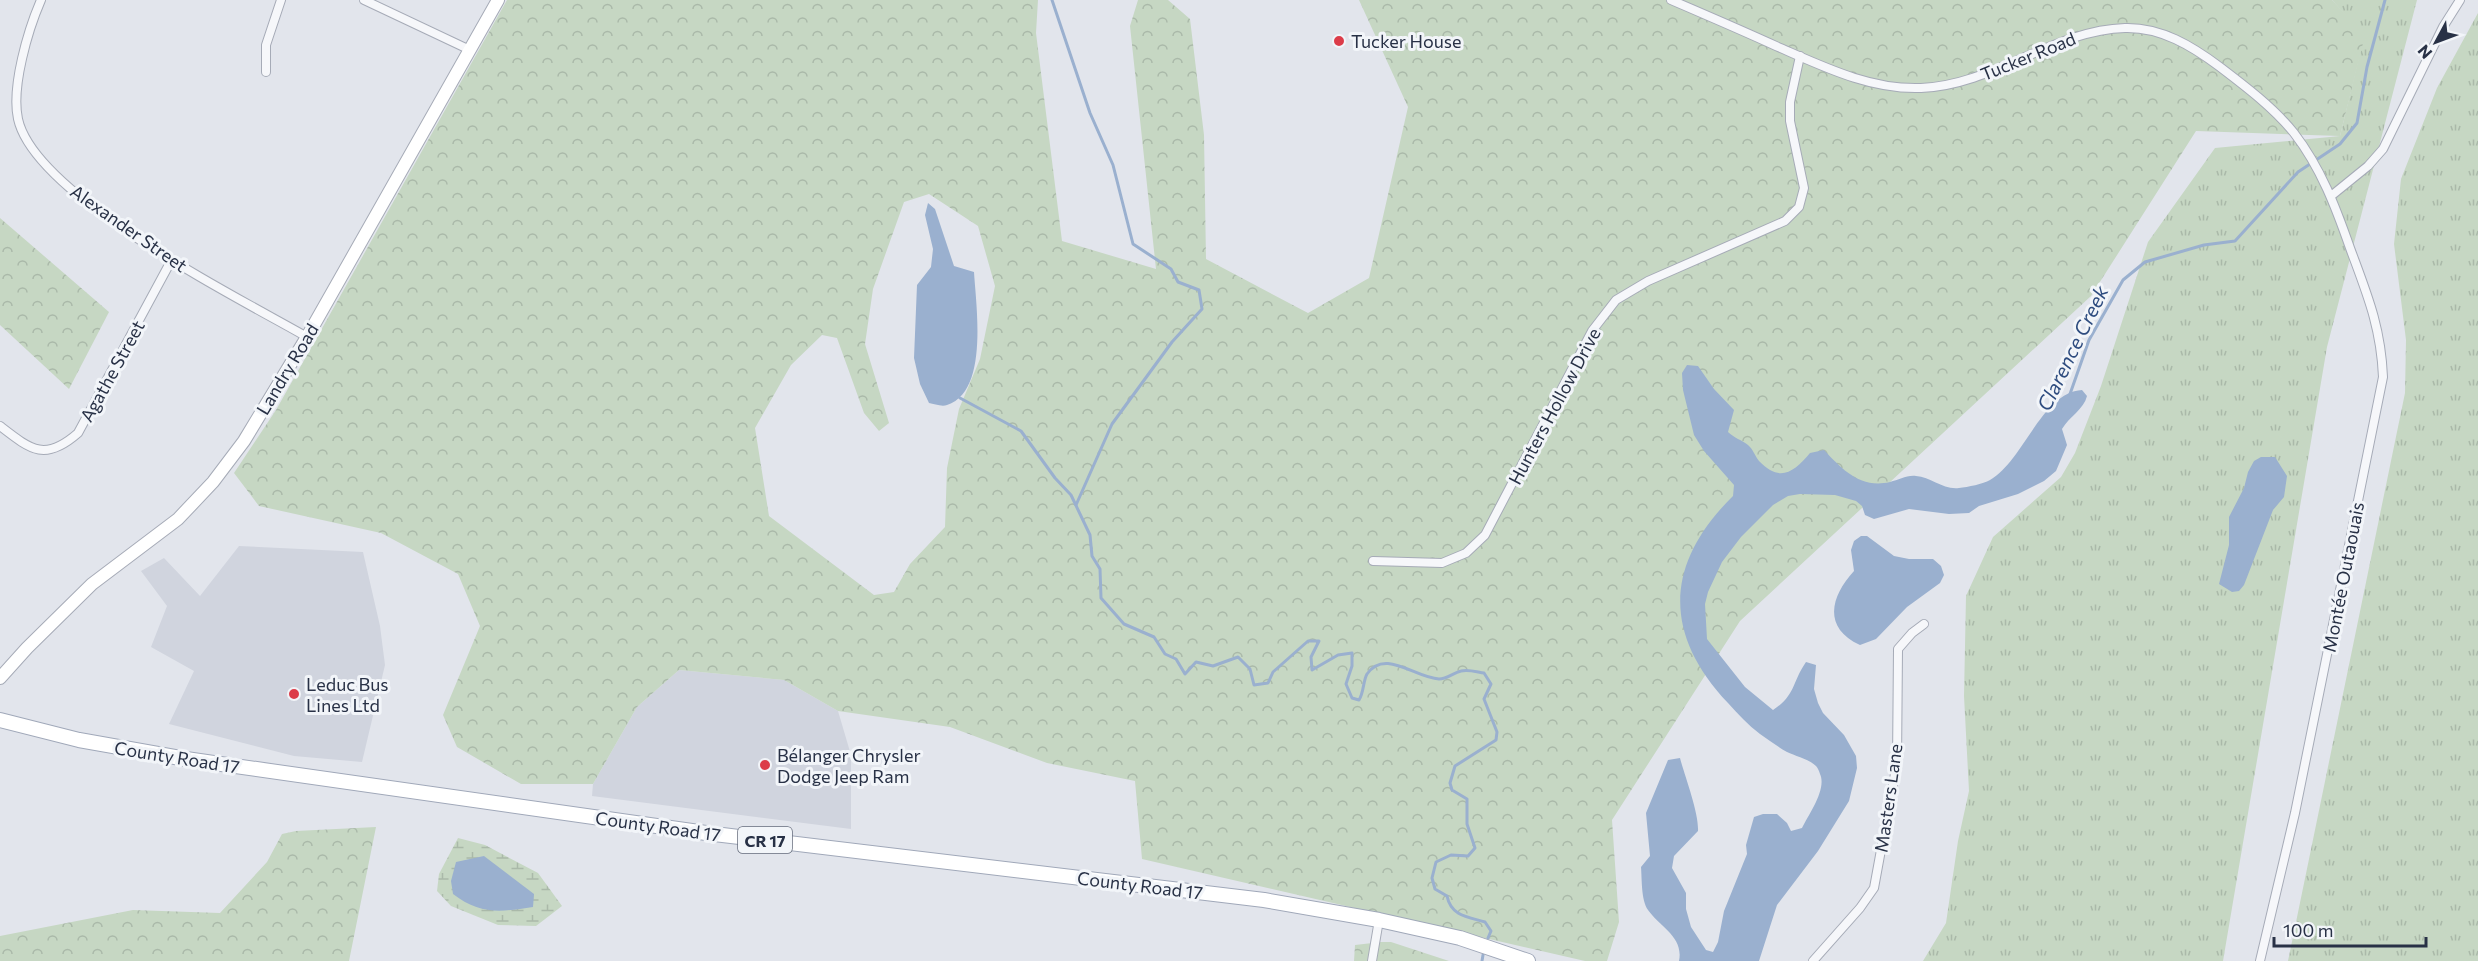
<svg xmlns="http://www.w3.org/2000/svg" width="2478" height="961" font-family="Commissioner,sans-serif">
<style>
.built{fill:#d0d4de}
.grass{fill:url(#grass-tufts)}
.forest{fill:url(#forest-crowns);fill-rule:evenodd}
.wetland{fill:url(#wetland-marsh)}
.water{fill:#9ab0cf}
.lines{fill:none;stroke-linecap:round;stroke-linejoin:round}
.stream{stroke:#9ab0cf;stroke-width:3}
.street-casing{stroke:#a6abb7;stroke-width:10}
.secondary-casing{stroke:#a6abb7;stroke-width:14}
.primary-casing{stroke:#a0a8b9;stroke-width:16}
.street{stroke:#f6f7fa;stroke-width:8}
.secondary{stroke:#fff;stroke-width:12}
.primary{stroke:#fff;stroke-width:14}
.poi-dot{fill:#dc3c49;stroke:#f2f5f9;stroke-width:2}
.labels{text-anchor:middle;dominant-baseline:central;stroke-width:6;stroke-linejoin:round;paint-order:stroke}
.shield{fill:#f2f5f9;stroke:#656c7c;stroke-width:1.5}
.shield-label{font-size:16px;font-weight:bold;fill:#283146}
.poi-label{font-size:18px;fill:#283146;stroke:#f2f5f9;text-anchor:start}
.street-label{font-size:18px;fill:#283146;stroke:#f2f5f9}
.water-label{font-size:20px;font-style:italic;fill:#2e4c7f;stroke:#f2f5f9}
</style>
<defs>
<pattern id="grass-tufts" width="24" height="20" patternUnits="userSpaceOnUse" patternTransform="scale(1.5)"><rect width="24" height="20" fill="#c6d7c3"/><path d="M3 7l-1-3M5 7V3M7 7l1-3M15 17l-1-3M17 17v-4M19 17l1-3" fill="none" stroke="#aab9a9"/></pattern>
<pattern id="forest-crowns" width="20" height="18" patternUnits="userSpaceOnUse" patternTransform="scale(1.5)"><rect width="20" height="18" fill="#c6d7c3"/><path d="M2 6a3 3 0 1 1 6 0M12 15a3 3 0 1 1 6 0" fill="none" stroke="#aab9a9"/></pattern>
<pattern id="wetland-marsh" width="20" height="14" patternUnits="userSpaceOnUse" patternTransform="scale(1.5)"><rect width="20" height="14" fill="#c6d7c3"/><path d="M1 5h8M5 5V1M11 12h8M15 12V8" fill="none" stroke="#aab9a9"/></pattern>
</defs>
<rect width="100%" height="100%" fill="#e2e5ec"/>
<g class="built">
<path d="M239 546 363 552 380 626 385 665 362 762 294 756 169 724 194 671 151 647 167 606 141 571 164 558 200 596Z"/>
<path d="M679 670 784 680 838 711 851 755V829L592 796 593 784 637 707Z"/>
</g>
<g class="grass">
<path d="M2332 0H2417L2327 347 2223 961H1923L1946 923 1958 841 1969 791 1964 696 1966 596 1993 537 2061 477 2075 453 2101 386 2148 242 2215 148 2340 136 2364 36Z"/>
<path d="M2478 13V961H2288L2405 393 2406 340 2394 244 2401 179 2437 88Z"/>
</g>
<g class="forest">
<path d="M507 0H1038L1036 33 1062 241 1156 269 1130 26 1138 0H1168L1190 19 1204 135 1206 259 1308 313 1369 278 1408 107 1359 0H2332L2365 35 2340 136 2196 131 2091 296 1740 621 1612 820 1619 922 1607 961H1585L1142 859 1135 781 1047 763 950 727 838 711 784 680 679 670 637 707 593 784H521L457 747 443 715 480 626 458 574 381 533 259 506 234 473 276 410ZM929 194 978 226 995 286 980 359 959 409 947 468 945 527 910 564 894 592 874 595 769 516 755 428 791 365 822 335 837 338 864 413 879 431 889 423 865 344 873 289 904 202Z"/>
<path d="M0 218 109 312 69 389 0 325Z"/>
<path d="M376 827 349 961H0V936L133 910 220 913 267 862 282 834 296 831Z"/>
<path d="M1381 942H1391L1449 961H1354L1355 945Z"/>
</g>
<path class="wetland" d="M458 838 485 845 538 873 562 906 536 926 498 925 451 906 437 891 439 874Z"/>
<g class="water">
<path d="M928 203 935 209 954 266 974 272C976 306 989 392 947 405 942 407 934 404 929 403L920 384 914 358 917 285 931 267 933 249 925 215Z"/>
<path d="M1687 365 1698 366 1714 389 1734 410 1728 432C1734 438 1742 440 1748 445 1753 449 1755 456 1759 461 1780 483 1794 472 1810 453L1824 450C1842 469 1860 489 1890 482 1899 480 1906 475 1916 476 1931 477 1943 490 1959 488 1968 487 1983 484 1990 480 2024 460 2042 392 2082 390L2087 396C2084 409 2069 417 2062 429L2067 445 2056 471 2044 481 2018 494 1979 506 1969 513 1949 514 1909 509 1874 519 1865 515 1862 506 1856 501 1835 495 1800 494 1788 496 1773 505 1741 537 1722 562 1708 592 1705 604 1707 639 1745 687 1773 710C1796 695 1792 682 1806 662L1816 665 1814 689 1818 703 1823 713 1844 735 1856 756 1857 768 1849 801 1818 851 1777 905 1759 961H1679C1684 937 1660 927 1648 910 1641 900 1642 879 1641 867L1650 856 1646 813 1668 760 1680 758C1685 777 1699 813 1698 831L1674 856 1672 868 1686 893V909L1691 927 1706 950 1713 952 1718 942 1724 911 1747 854 1746 845 1754 817 1763 814H1777L1787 823 1791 831 1802 828C1809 814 1827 789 1820 774 1819 771 1818 768 1816 766 1809 759 1795 756 1787 752 1778 747 1769 740 1760 734 1748 725 1738 714 1728 703 1662 633 1665 563 1733 496L1734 485 1704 451 1694 435 1683 390 1682 373Z"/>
<path d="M2261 457H2275L2287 476 2284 497 2273 510 2244 585 2239 591 2232 592 2219 584 2229 545V517L2244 488 2248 472 2254 461Z"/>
<path d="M1861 536H1867L1894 556 1909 559H1933L1941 566 1944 575 1940 583 1907 607 1876 639 1860 645C1823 628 1830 597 1854 571L1851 550 1854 541Z"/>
<path d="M484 856 534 894 533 907C501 912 480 915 453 894L451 881 456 862Z"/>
</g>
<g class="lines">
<g class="stream">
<path d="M1052 0 1090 113 1113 165 1133 244 1171 269 1178 282 1199 290 1202 309 1172 342 1112 424 1076 505"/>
<path d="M2070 394 2089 340 2123 280 2145 262 2204 245 2235 241 2298 172 2340 144 2357 123 2367 67 2385 0"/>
<path d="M960 398 1021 431 1055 478 1071 495 1090 535 1092 556 1100 569 1101 598 1124 624 1154 637 1165 654 1176 659 1185 674 1196 662 1213 666 1238 657 1250 669 1254 685 1268 683 1273 672 1308 641H1319L1311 657 1312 670 1338 655 1352 653V666L1346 684 1352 698 1359 700C1364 692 1363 681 1367 674 1385 648 1415 678 1439 679 1447 679 1453 673 1461 671 1468 669 1477 672 1484 673L1491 684 1484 699 1497 732 1496 740 1455 766 1450 783 1452 790 1467 799V824L1475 848 1468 856 1451 855 1436 862 1432 878 1435 889 1447 896C1451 916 1468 917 1485 922L1491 931 1488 938"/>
<path d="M1482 961 1483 955"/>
</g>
<defs>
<g id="street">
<path d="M41 0C28 30 11 87 18 119 35 196 239 298 307 337"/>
<path d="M364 0 470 50"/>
<path d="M1671 0C1706 15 1741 30 1776 46 1822 66 1870 90 1921 88 1994 85 2054 30 2125 28 2161 27 2192 46 2220 67 2245 86 2274 108 2294 133 2321 168 2336 208 2350 248 2367 294 2381 327 2383 377L2295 813 2260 961"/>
<path d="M266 72V45L281 0"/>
<path d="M2331 196 2368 166 2383 149 2443 27 2460 0"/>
<path d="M0 426C31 450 45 462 78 433L171 261"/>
<path d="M1373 561 1442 563 1466 553 1485 535 1592 331 1616 300 1648 281 1785 221 1799 207 1804 188 1790 121V102L1800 56"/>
<path d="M1372 961 1379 920"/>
<path d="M1813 961 1860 908 1874 888 1897 763 1898 649 1912 633 1924 624"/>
</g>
<path id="secondary" d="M0 678 27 648 92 584 178 519 213 482 244 441 307 337 498 0"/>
<path id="primary" d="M0 720 79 740 186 759 706 833 1264 900 1379 920 1460 938 1528 961"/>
</defs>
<use href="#street" class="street-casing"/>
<use href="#secondary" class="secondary-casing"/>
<use href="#primary" class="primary-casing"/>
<use href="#street" class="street"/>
<use href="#secondary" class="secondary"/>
<use href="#primary" class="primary"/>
</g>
<g class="poi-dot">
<circle cx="1339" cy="41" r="6"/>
<circle cx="294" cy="694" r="6"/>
<circle cx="765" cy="765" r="6"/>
</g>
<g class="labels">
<rect class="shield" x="738" y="827" width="54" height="26" rx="4.5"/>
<g class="shield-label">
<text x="765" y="840">CR 17</text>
</g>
<g class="poi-label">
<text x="1351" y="41">Tucker House</text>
<text x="306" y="684">Leduc Bus<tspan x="306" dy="21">Lines Ltd</tspan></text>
<text x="777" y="755">Bélanger Chrysler<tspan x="777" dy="21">Dodge Jeep Ram</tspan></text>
</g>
<g class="street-label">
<text transform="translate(2028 56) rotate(-22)">Tucker Road</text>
<text transform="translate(129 228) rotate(35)">Alexander Street</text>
<text transform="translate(287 369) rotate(-59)">Landry Road</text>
<text transform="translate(112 371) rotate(-61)">Agathe Street</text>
<text transform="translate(1554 406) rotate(-62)">Hunters Hollow Drive</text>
<text transform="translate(2343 577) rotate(-79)">Montée Outaouais</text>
<text transform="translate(177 757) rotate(9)">County Road 17</text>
<text transform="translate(1888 798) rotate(-82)">Masters Lane</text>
<text transform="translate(658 826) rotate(8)">County Road 17</text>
<text transform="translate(1140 885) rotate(7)">County Road 17</text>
</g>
<g class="water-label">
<text transform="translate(2072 348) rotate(-64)">Clarence Creek</text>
</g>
</g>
<g transform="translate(2436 42) rotate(229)" stroke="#f2f5f9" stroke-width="4.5" paint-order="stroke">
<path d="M0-4.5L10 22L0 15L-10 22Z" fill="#283146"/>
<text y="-9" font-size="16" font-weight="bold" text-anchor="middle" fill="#283146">N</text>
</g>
<path d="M2274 937v9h152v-9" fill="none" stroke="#283146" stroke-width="3"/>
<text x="2283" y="937" font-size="18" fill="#283146" stroke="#f2f5f9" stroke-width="4.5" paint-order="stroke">100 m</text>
</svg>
